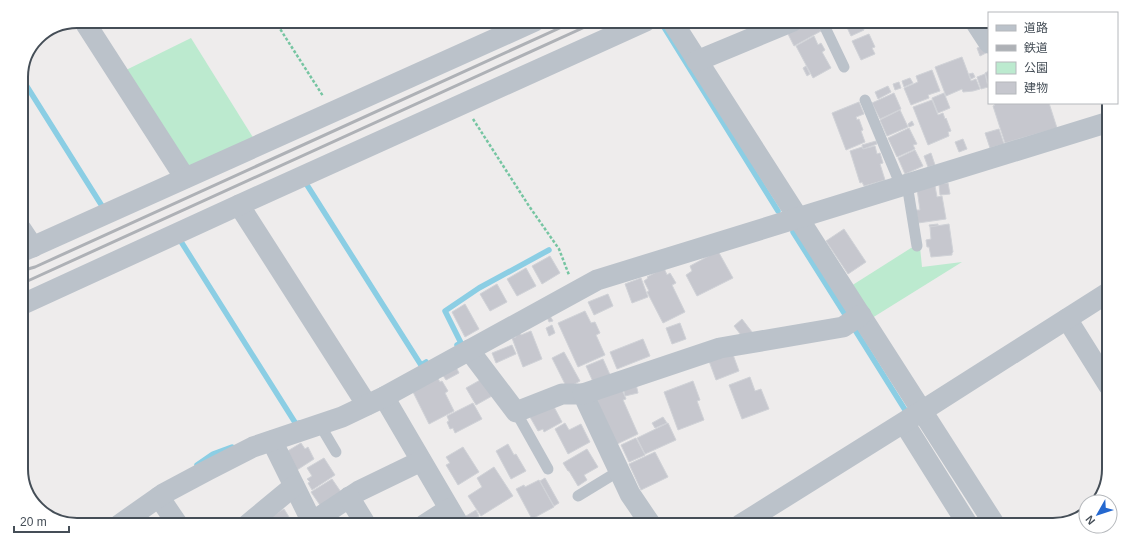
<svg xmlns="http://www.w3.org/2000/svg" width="1130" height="546" font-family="Helvetica,'Noto Sans JP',sans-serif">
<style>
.green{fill:#bceacf}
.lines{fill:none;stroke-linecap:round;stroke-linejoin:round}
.stream{stroke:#8bcee4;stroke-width:5.5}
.building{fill:#c6c7ce;stroke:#d0d2d7}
.path{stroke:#76c5a2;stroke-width:2.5;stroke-dasharray:3 2;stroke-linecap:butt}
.lane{stroke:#bbc2ca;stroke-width:11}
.street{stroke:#bbc2ca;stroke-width:21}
.rail{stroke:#aeb1b6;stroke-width:3}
.rim{fill:none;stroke:#454e57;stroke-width:2}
</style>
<rect width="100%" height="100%" fill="#eeecec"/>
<g class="green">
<path d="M191 38 254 139 192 167 181 165 122 72Z"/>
<path d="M920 247 922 267 962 262 872 318 851 286 911 248Z"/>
</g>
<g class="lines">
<g class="stream">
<path d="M662 24 778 211"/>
<path d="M21 77 102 206"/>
<path d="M307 185 421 365 426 362"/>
<path d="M793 232 846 316"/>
<path d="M180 240 296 424 300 423"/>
<path d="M855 330 907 413"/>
<path d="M457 345 461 343 445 311 479 288 549 250"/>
<path d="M197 465 213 454 232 447"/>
</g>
</g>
<g class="building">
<path d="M808 21H815L821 31 794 46 787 32Z"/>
<path d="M844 21H860L864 30 851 36Z"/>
<path d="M869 34 875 47 872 48 875 54 861 60 852 41Z"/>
<path d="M814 36 818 45 821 43 825 50 822 52 831 68 813 78 796 46Z"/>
<path d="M983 46 988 52 980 56 977 48Z"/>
<path d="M962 57 971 81 976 79 980 89 973 91 963 92 962 89 946 96 935 67Z"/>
<path d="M806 66 810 74 807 76 803 68Z"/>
<path d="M932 70 940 91 928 95 929 98 911 105 904 88 918 82 916 76Z"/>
<path d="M989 71V85L985 73Z"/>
<path d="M973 73 975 77 971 79 969 74Z"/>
<path d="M985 74 988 87 981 89 977 77Z"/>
<path d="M910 78 913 83 904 87 902 81Z"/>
<path d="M899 82 901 88 895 90 893 84Z"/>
<path d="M888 86 891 92 878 99 875 92Z"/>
<path d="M894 93 901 109 880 119 872 103Z"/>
<path d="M944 93 950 108 938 113 932 98Z"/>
<path d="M932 100 938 115 943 113 945 119 946 118 951 131 948 132 949 136 928 145 913 107Z"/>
<path d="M859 102 864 114 856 117 857 120 859 119 863 130 861 131 865 142 846 150 832 113Z"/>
<path d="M994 103H1049L1057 128 1005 143 993 106 995 105Z"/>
<path d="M900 110 908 127 887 136 880 120Z"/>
<path d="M912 121 914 125 909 127 908 124Z"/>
<path d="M909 128 917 144 913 145 915 149 897 157 888 138Z"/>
<path d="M999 129 1004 144 990 148 985 133Z"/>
<path d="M963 139 967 149 959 152 955 142Z"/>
<path d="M876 141 877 144 863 149 862 145Z"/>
<path d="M875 146 877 154 880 153 883 163 880 164 885 180 864 186 862 182 860 183 850 151 862 147 863 149Z"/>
<path d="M915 150 923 166 905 174 898 158Z"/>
<path d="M931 153 935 165 928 167 924 156Z"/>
<path d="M948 183 950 194 940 195 939 184Z"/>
<path d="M935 186 937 197 942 196 946 219 918 223 916 210H920L917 189Z"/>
<path d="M938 224V226L930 227 929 225Z"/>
<path d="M949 224 953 252 952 253V255L931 257 929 247H927L926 240 931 239 930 227Z"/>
<path d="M844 229 866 262 848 274 826 241Z"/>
<path d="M718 251 733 278 697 296 686 275 692 271 690 266Z"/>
<path d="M550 256 560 273 542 284 532 266Z"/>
<path d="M526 268 536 286 517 296 507 279Z"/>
<path d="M664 268 667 275 670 273 676 283 672 285 685 312 663 323 647 292 649 291 644 281 648 278 647 277Z"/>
<path d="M641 278 648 297 632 303 625 284Z"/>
<path d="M497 284 507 302 490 311 480 294Z"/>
<path d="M608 294 613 306 594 315 588 302Z"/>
<path d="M465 304 479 329 465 337 452 312Z"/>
<path d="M585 311 591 323 595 322 600 333 596 335 605 355 578 367 558 323Z"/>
<path d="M550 316 553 321 549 322 547 317Z"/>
<path d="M742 319 752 332 744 339 734 326Z"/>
<path d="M680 323 686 339 672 344 666 328Z"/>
<path d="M552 325 555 333 549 336 546 328Z"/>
<path d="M531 331 542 359 523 367 512 338 516 337 515 333 519 332 521 335Z"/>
<path d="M643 339 650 356 617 369 610 352Z"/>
<path d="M512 345 516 354 496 363 492 353Z"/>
<path d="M564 352 580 381 567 388 552 358Z"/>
<path d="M732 352 739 371 716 380 709 361Z"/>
<path d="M603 359 611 377 594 384 586 366Z"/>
<path d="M456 367 459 373 446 380 442 374Z"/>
<path d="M437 377 440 382 442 381 448 391 445 393 454 411 429 424 412 390Z"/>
<path d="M750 377 755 391 761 389 769 409 742 419 729 385Z"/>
<path d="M482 379 492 396 476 405 466 388Z"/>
<path d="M693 381 700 400 697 401 704 420 678 430 664 392Z"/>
<path d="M636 384 638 393 625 396 623 387Z"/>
<path d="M622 390 626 399 623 400 638 434 615 445 594 399Z"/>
<path d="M473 403 482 419 455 433 453 428 450 429 447 422 449 421 447 416Z"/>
<path d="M553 405 562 422 544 432 543 429 538 431 530 417Z"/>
<path d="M663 417 667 423 655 428 652 423Z"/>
<path d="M565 423 569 430 581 424 590 442 568 454 555 429Z"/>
<path d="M668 423 676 440 645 454 637 438Z"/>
<path d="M636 438 645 455 629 462 621 445Z"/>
<path d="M301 443 305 449 308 447 314 459 297 470 286 452Z"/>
<path d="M508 444 514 455 516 454 526 471 511 479 496 451Z"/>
<path d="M463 447 479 472 458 485 446 465 450 463 446 457Z"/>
<path d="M587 449 598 467 584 475 587 480 578 486 569 471H568L563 463Z"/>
<path d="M655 452 668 477 641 490 629 464Z"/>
<path d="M324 458 335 475 312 490 308 483 310 482 307 479 312 476 307 468Z"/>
<path d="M494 467 513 496 481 516 468 496 482 487 477 478Z"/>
<path d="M545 478 559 503 554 506 540 481Z"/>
<path d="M332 479 343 495 322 508 311 492Z"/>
<path d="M539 480 554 507 532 519 516 489 524 485 525 487Z"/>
<path d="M284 509 294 525H271L267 519Z"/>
<path d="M476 510 479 516 465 525 461 519Z"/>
</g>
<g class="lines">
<g class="path">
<path d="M275 21 323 96"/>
<path d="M469 21 474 29"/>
<path d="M473 119 529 206 559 249 569 275"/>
<path d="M786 520 789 525"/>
</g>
<g class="lane">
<path d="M822 21 844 67"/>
<path d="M865 100 901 186"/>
<path d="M907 184 917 246"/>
<path d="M516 412 548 469"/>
<path d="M320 425 336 452"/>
<path d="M578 496 619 471"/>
</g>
<g class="street">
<path d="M84 21 185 178"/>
<path d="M672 21 995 525"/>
<path d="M976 23 989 43"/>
<path d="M697 61 793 21"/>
<path d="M239 205 367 405"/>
<path d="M21 229 33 247"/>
<path d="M21 252 535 21"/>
<path d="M21 305 239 205 646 21"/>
<path d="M1067 319 1109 386"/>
<path d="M469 350 516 412 562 394H583L630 494 651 525"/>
<path d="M583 394 720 348 843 327 861 315"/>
<path d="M384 397 459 525"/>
<path d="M904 423 968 525"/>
<path d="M272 441 312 522 359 491 421 461"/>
<path d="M159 497 178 525"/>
<path d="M349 497 366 525"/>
<path d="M119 525 163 494 208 470 253 447 342 417 384 397 597 280 1109 122"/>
<path d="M247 525 294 486"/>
<path d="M424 525 449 509"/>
<path d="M740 525 922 411 1109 292"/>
</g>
<g class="rail">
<path d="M21 271 35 267 575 21"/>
<path d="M21 284 598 21"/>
</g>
</g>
<path d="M0 0H1130V546H0ZM77 28H1053A49 49 0 0 1 1102 77V469A49 49 0 0 1 1053 518H77A49 49 0 0 1 28 469V77A49 49 0 0 1 77 28Z" fill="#fff" fill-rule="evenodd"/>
<path class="rim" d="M77 28H1053A49 49 0 0 1 1102 77V469A49 49 0 0 1 1053 518H77A49 49 0 0 1 28 469V77A49 49 0 0 1 77 28Z"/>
<rect x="988" y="12" width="130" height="92" fill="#ffffff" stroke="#b5b8bc"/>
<rect x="996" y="25" width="20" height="6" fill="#bbc2ca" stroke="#b5b8bc"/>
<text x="1024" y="32" font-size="12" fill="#454e57">道路</text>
<rect x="996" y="45" width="20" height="6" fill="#aeb1b6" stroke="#b5b8bc"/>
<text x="1024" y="52" font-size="12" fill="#454e57">鉄道</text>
<rect x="996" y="62" width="20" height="12" fill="#bceacf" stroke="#b5b8bc"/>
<text x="1024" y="72" font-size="12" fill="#454e57">公園</text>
<rect x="996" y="82" width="20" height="12" fill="#c6c7ce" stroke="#b5b8bc"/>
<text x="1024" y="92" font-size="12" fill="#454e57">建物</text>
<g transform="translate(1098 514) rotate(231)"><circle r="19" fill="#ffffff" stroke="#b5b8bc"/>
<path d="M0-3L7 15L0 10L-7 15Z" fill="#2568cf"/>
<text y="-6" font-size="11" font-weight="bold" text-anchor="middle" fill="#454e57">N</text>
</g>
<path d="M14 526v6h55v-6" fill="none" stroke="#454e57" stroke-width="2"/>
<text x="20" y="526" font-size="12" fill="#454e57" stroke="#ffffff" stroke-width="3" paint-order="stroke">20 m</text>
</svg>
